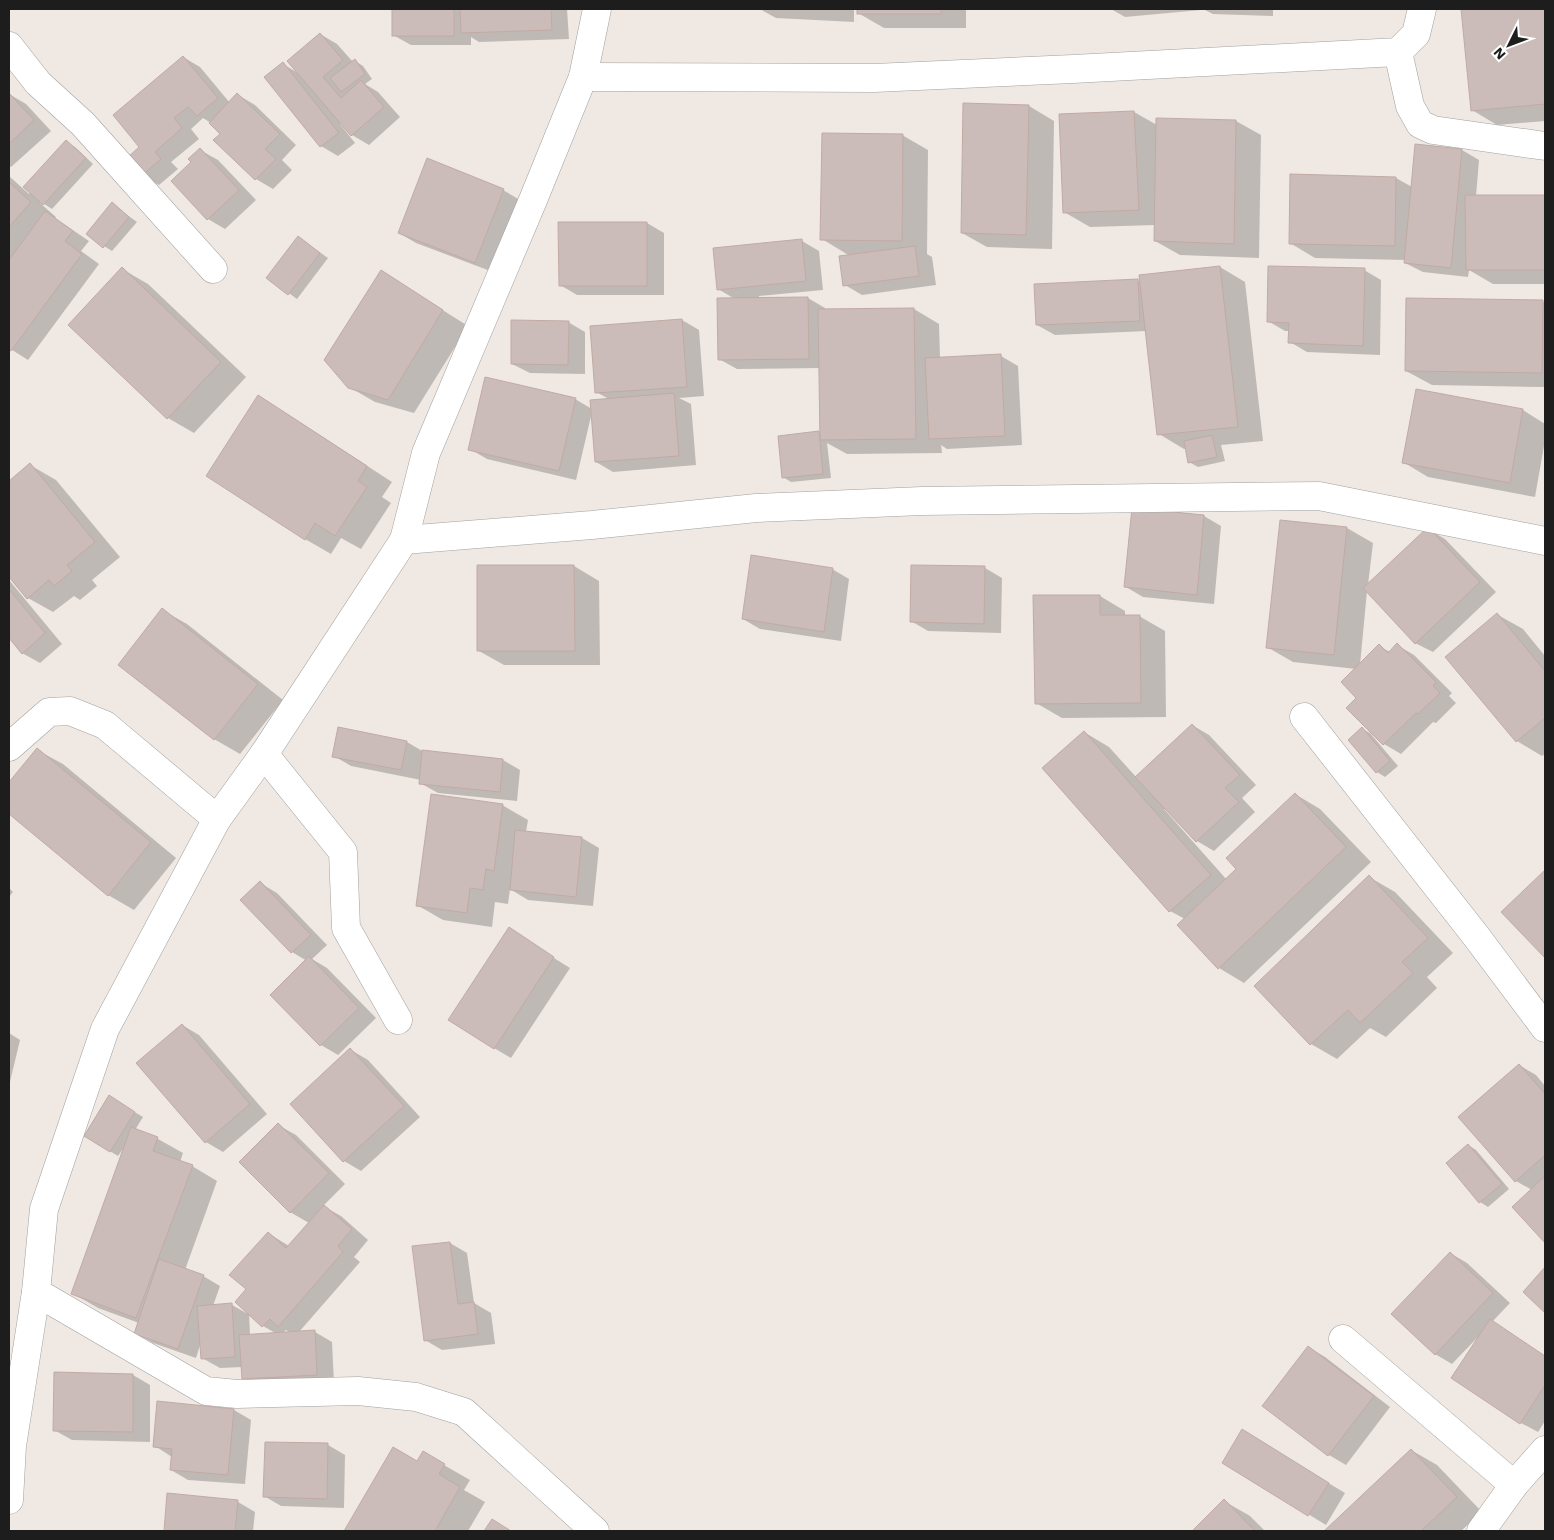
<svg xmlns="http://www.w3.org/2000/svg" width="1554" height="1540" font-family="'Work Sans',sans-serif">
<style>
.shadow{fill:#0003;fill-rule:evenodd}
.building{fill:#cbbcb9;stroke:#c2aaa4}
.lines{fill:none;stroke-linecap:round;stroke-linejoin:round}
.street-casing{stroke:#a1a1a1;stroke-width:29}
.street{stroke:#fff;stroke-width:28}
</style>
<rect width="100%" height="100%" fill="#efe8e3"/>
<g class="shadow">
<path d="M393 9H567L569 39 479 42 471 37V45H411L393 35Z"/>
<path d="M760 9H854V22L776 18Z"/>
<path d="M858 9H966V28H884L858 13Z"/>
<path d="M1111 9H1201V10L1125 17Z"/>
<path d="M1203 9H1273V16L1213 14Z"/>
<path d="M1462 9H1545V121L1497 125 1472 110Z"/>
<path d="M320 34 337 44 353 62 355 61 363 66 372 79 365 84 378 92 400 117 369 145 352 135 342 123 340 124 355 143 338 156 321 146 266 77 283 64 298 73Z"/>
<path d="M183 57 200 67 230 103 238 95 255 105 296 145 282 160 292 170 273 189 256 179 215 140 221 134 211 123 203 118 191 129 199 139 171 162 178 169 159 185 142 176 141 147Z"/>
<path d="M9 94 26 104 51 131 11 167 9 165Z"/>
<path d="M1029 106 1054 121 1052 249 987 247 962 233Z"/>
<path d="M1134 112 1157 125 1236 121 1261 135 1259 258 1180 255 1155 241V225L1090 227 1064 212 1060 115Z"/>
<path d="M902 135 928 150 927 254 932 257 936 285 862 295 845 285 850 256 822 239Z"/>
<path d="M66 142 75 147 93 164 52 209 41 202 40 203 56 217 55 218 89 241 81 251 99 264 28 360 9 348V176L29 194Z"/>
<path d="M1416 146 1462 150 1479 160 1476 196 1545 197V284H1493L1469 270 1468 277 1423 272 1405 263 1406 260 1315 258 1290 243 1291 176 1396 178 1412 187Z"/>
<path d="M200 150 218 160 256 200 225 229 208 219 172 181 192 163Z"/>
<path d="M503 190 520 200 493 272 416 243 399 233Z"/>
<path d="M112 204 137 222 112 251 104 246Z"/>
<path d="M647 223 664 233V295H577L560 285Z"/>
<path d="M298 237 328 258 297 299 268 278Z"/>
<path d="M802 241 819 251 823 290 759 296V298H808L825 308V310L914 309 939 324 940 358 1001 356 1018 366 1022 445 947 449 941 445 942 453 847 454 827 443 831 478 791 482 783 477 818 433 821 434 820 368 737 369 719 359 735 299 718 289Z"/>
<path d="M1220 267 1245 282 1263 441 1221 445 1225 461 1198 467 1189 462 1187 449H1184L1159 434 1147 331 1055 335 1037 325 1137 280 1142 283Z"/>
<path d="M122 269 148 284 246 377 194 433 168 418 70 325Z"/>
<path d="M1364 270 1381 280 1380 355 1307 352 1290 342V331H1285L1268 321Z"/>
<path d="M406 287 468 326 414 413 375 402 349 387Z"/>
<path d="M1542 301 1545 303V387L1432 385 1406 371Z"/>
<path d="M682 320 699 330 704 396 679 398 691 404 696 465 613 472 596 462 592 412 576 480 487 459 470 449 575 399 592 409 609 399 596 392 591 327Z"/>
<path d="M568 322 585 332V374L530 373 512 364Z"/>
<path d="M1523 410 1545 424V440L1535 497 1428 477 1403 462Z"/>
<path d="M284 412 392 482 382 497 391 503 361 549 341 538 331 554 305 539Z"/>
<path d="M30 465 56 480 120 557 92 580 97 586 80 600 74 596 53 612 28 598 9 575V483Z"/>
<path d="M1133 509 1204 516 1221 526 1214 604 1143 597 1126 587Z"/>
<path d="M1281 521 1347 528 1373 543 1368 585 1428 529 1445 539 1496 592 1433 652 1415 643 1367 591 1360 665 1379 646 1390 652 1397 645 1414 655 1452 693 1449 696 1456 703 1436 723 1433 722 1401 754 1384 744 1358 698 1356 669 1293 662 1267 647Z"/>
<path d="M574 566 599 581 600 665H504L479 651Z"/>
<path d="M912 566 985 568 1002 578 1001 633 928 631 911 621Z"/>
<path d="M832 569 849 579 841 641 760 629 743 619Z"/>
<path d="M9 580 62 644 40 663 22 653 9 637Z"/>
<path d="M1100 596 1125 611V616H1139L1165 631 1166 717 1062 718 1036 703Z"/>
<path d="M162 610 187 624 283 700 240 754 214 739Z"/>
<path d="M1498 615 1523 629 1545 656V754L1542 756 1517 741Z"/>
<path d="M1192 725 1209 735 1256 785 1242 798 1255 812 1214 851 1197 841 1166 808 1164 809 1227 880 1238 869 1295 794 1320 809 1371 862 1244 983 1219 968 1185 919 1170 911 1043 768 1084 732 1109 747 1137 778Z"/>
<path d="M1362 729 1370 733 1398 766 1385 777 1377 772 1350 740Z"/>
<path d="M407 742 424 752 503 760 520 770 517 801 438 793 420 783 421 780 351 766 334 756Z"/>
<path d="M37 750 63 764 176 858 134 910 108 895 9 813V784Z"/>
<path d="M502 805 528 820 526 832 582 838 599 848 593 906 528 900 510 889 508 904 495 902 492 927 443 920 417 905Z"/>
<path d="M1545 871V956L1503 912Z"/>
<path d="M1369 877 1395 892 1453 953 1427 977 1437 988 1386 1037 1370 1028 1337 1059 1311 1044 1255 986Z"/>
<path d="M260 883 277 893 327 945 312 959 327 968 376 1018 338 1055 321 1045 307 961 292 952Z"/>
<path d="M9 888 13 892 9 897Z"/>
<path d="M525 940 570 968 511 1058 494 1048Z"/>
<path d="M182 1025 199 1035 267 1114 223 1152 206 1142Z"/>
<path d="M9 1033 20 1040 9 1086Z"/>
<path d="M351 1050 368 1060 420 1117 361 1171 344 1161Z"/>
<path d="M1519 1065 1536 1075 1545 1086V1241L1513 1207 1532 1190 1516 1181Z"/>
<path d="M109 1097 143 1117 135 1130 158 1139 183 1153 180 1162 192 1166 217 1181 185 1270 203 1276 220 1286 213 1306 232 1305 248 1314 247 1289 268 1233 289 1246 309 1223 290 1212 278 1125 296 1135 345 1184 323 1206 341 1216 368 1240 354 1257 360 1262 299 1332H315L332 1342 334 1384 261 1388 243 1378V1367L220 1368 202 1358 201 1342 196 1358 153 1343 136 1333 139 1323 98 1308 72 1293 125 1146 118 1156 85 1136ZM249 1313 263 1326 277 1334 250 1335ZM286 1330 292 1333H282Z"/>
<path d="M1468 1145 1476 1150 1509 1189 1488 1207 1480 1202Z"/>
<path d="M450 1243 467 1253 474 1303 491 1313 495 1344 442 1350 425 1340Z"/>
<path d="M1450 1253 1467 1263 1510 1303 1492 1322 1545 1356V1421L1538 1432 1521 1423 1477 1338 1452 1364 1435 1354Z"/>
<path d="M1308 1347 1325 1357 1390 1407 1346 1465 1329 1455 1264 1405Z"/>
<path d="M55 1373 133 1375 150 1385V1442L72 1440 54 1430Z"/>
<path d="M234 1410 251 1420 245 1484 188 1480 171 1470 172 1457 155 1446Z"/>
<path d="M1259 1441 1345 1493 1326 1525 1223 1462Z"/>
<path d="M266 1443 328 1445 345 1455 344 1508 281 1506 264 1496Z"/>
<path d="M393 1448 418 1462 423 1453 470 1480 464 1490 485 1502 468 1531H346Z"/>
<path d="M1411 1450 1437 1465 1482 1512 1461 1531H1326Z"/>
<path d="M168 1495 238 1502 255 1512 253 1531H165Z"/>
<path d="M1224 1501 1250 1516 1265 1531H1193Z"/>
</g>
<g class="building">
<rect x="392" y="9" width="62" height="27"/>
<path d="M460 9H551L552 30 461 33Z"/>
<rect x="857" y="9" width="84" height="5"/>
<path d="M1461 9H1545V104L1471 111Z"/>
<path d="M320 33 343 60 323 77 341 98 361 80 384 107 351 136 287 61Z"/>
<path d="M183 56 218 98 197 116 188 107 174 118 182 128 155 152 161 159 141 176 126 159 139 147 113 115Z"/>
<path d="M355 59 365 74 341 92 330 78Z"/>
<path d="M283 62 339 133 320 147 264 77Z"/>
<path d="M9 93 34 120 9 144Z"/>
<path d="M237 93 280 134 265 149 276 159 255 180 213 140 220 134 209 123Z"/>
<path d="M963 103 1029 105 1026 235 961 233Z"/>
<path d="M1134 111 1139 210 1063 213 1059 114Z"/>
<path d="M1156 118 1236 120 1234 244 1154 241Z"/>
<path d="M822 133 903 134 902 241 820 240Z"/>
<path d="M66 140 86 158 43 205 23 187Z"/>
<path d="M1415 144 1462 149 1451 268 1404 263Z"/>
<path d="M200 148 239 190 207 220 171 181 191 162 188 159Z"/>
<path d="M427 158 504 189 475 263 398 233Z"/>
<path d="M1290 174 1396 177 1395 246 1289 244Z"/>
<path d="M9 182 31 202 9 227Z"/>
<path d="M1465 195H1545V270H1466Z"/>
<path d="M112 202 129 217 103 248 86 234Z"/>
<path d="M45 211 73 231 65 241 82 254 11 351 9 350V260Z"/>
<path d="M558 222H647V286H559Z"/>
<path d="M298 236 320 253 288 295 266 278Z"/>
<path d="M802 239 806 281 717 290 713 248Z"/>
<path d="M915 246 919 276 843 286 839 256Z"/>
<path d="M1220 266 1238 427 1157 435 1139 275Z"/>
<path d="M1268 266 1365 268 1363 346 1288 343 1289 323 1267 322Z"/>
<path d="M122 267 221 362 167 419 68 325Z"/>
<path d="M381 270 443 310 388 400 348 388 324 360Z"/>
<path d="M1138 279 1140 321 1036 325 1034 284Z"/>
<path d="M808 297 809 359 718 360 717 298Z"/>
<path d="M1406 298 1543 300 1542 373 1405 371Z"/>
<path d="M914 308 916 439 820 440 818 309Z"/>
<path d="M682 319 687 387 595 393 590 326Z"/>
<path d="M511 320 569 321 568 365 511 364Z"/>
<path d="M1001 354 1005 436 929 439 925 358Z"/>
<path d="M485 377 576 398 559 471 468 450Z"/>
<path d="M1416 389 1523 409 1510 483 1402 463Z"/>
<path d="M674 393 679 456 595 462 590 400Z"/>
<path d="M258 395 367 466 358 481 367 487 335 536 315 523 305 540 206 476Z"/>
<path d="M819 431 823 474 782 478 778 436Z"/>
<path d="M1212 435 1217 457 1188 463 1184 441Z"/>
<path d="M30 463 95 542 67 565 72 571 54 586 49 580 27 599 9 577V481Z"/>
<path d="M1132 508 1204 515 1197 595 1124 587Z"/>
<path d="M1280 520 1347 527 1334 655 1266 648Z"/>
<path d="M1428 527 1480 582 1415 644 1363 588Z"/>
<path d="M751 555 833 568 824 632 742 619Z"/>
<path d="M477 565H574L575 651H477Z"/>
<path d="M911 565 985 566 984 624 910 622Z"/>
<path d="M9 589 45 633 22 654 9 638Z"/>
<path d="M1033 595H1100V615H1140L1141 703 1035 704Z"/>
<path d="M162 608 258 684 214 740 118 665Z"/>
<path d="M1497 613 1545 671V718L1516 742 1445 657Z"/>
<path d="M1397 643 1436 682 1433 686 1440 693 1418 714 1416 713 1383 745 1346 708 1356 698 1341 682 1379 644 1388 653Z"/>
<path d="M1192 724 1240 775 1225 788 1239 802 1196 842 1135 777Z"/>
<path d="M338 727 407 741 401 770 332 757Z"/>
<path d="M1362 727 1390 761 1376 773 1348 740Z"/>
<path d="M1084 731 1211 875 1169 912 1042 768Z"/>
<path d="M37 748 151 842 108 896 9 814V782Z"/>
<path d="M422 750 503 759 500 792 419 784Z"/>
<path d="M1295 793 1346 847 1218 969 1177 925 1236 869 1226 858Z"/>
<path d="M431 794 503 804 494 871 486 869 483 890 470 888 467 913 416 906Z"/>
<path d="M515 830 582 837 576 897 510 890Z"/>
<path d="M1545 870V958L1501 912Z"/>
<path d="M1369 875 1428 938 1402 962 1413 973 1360 1023 1348 1010 1310 1045 1254 986Z"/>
<path d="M260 881 311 935 291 953 240 900Z"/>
<path d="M509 927 554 957 494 1049 448 1020Z"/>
<path d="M309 956 359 1008 320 1046 270 995Z"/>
<path d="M182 1024 250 1104 205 1143 136 1063Z"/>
<path d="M350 1048 404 1106 343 1162 290 1104Z"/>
<path d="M1519 1064 1545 1094V1155L1515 1182 1458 1117Z"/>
<path d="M109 1095 135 1112 110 1152 84 1136Z"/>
<path d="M278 1123 329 1173 290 1213 239 1162Z"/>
<path d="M131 1127 158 1137 153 1151 193 1165 136 1318 71 1294Z"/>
<path d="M1468 1144 1502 1184 1479 1203 1446 1163Z"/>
<path d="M1545 1176V1243L1512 1207Z"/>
<path d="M324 1205 352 1229 338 1246 343 1252 278 1327 270 1319 262 1327 235 1302 246 1289 229 1275 268 1232 286 1248Z"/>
<path d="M450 1242 458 1304 474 1302 478 1334 424 1341 412 1246Z"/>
<path d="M1450 1252 1493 1293 1435 1355 1391 1314Z"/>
<path d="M159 1259 204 1275 178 1349 134 1334Z"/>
<path d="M1545 1267V1313L1523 1292Z"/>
<path d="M232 1303 235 1357 201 1359 197 1306Z"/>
<path d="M1490 1319 1545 1356V1385L1520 1424 1451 1378Z"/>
<path d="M315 1330 317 1375 242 1379 239 1335Z"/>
<path d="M1308 1346 1374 1396 1328 1456 1262 1406Z"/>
<path d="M54 1372 133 1374V1432L53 1431Z"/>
<path d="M157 1401 234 1409 228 1475 170 1470 172 1449 153 1447Z"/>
<path d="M1242 1429 1329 1483 1308 1516 1222 1463Z"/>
<path d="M265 1442 328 1443 327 1499 263 1497Z"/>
<path d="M393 1447 417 1461 423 1451 445 1464 439 1474 460 1487 435 1531H344Z"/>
<path d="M1411 1449 1457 1497 1421 1531H1324Z"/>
<path d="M167 1493 238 1500 235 1531H164Z"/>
<path d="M1224 1499 1255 1531H1192Z"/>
<path d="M492 1519 511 1531H484Z"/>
</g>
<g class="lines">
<defs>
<g id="street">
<path d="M9 46 38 83 83 124 213 269"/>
<path d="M1398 52 1410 106 1420 124 1433 130 1545 146"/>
<path d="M583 77 874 78 1073 69 1398 52 1416 34 1422 9"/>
<path d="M404 540 592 525 756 508 922 501 1319 496 1545 541"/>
<path d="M1304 717 1476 936 1545 1028"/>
<path d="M9 747 49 712 70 711 105 725 217 819"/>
<path d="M264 754 343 852 346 928 398 1020"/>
<path d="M36 1292 206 1391 237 1394 358 1391 416 1397 464 1412 595 1531"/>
<path d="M1343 1339 1514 1485"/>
<path d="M9 1500 12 1446 36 1292 44 1209 105 1029 217 819 264 754 404 540 426 453 533 200 583 77 597 9"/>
<path d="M1481 1531 1514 1485 1545 1450"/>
</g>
</defs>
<use href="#street" class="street-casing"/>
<use href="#street" class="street"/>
</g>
<rect width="1554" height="1540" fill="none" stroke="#1d1d1d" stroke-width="20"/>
<g transform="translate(1509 45) rotate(228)" stroke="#ffffff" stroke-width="4" paint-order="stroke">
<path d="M0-4L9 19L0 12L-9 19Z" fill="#1d1d1d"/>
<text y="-8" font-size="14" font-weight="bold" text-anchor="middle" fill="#1d1d1d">N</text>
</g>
</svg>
